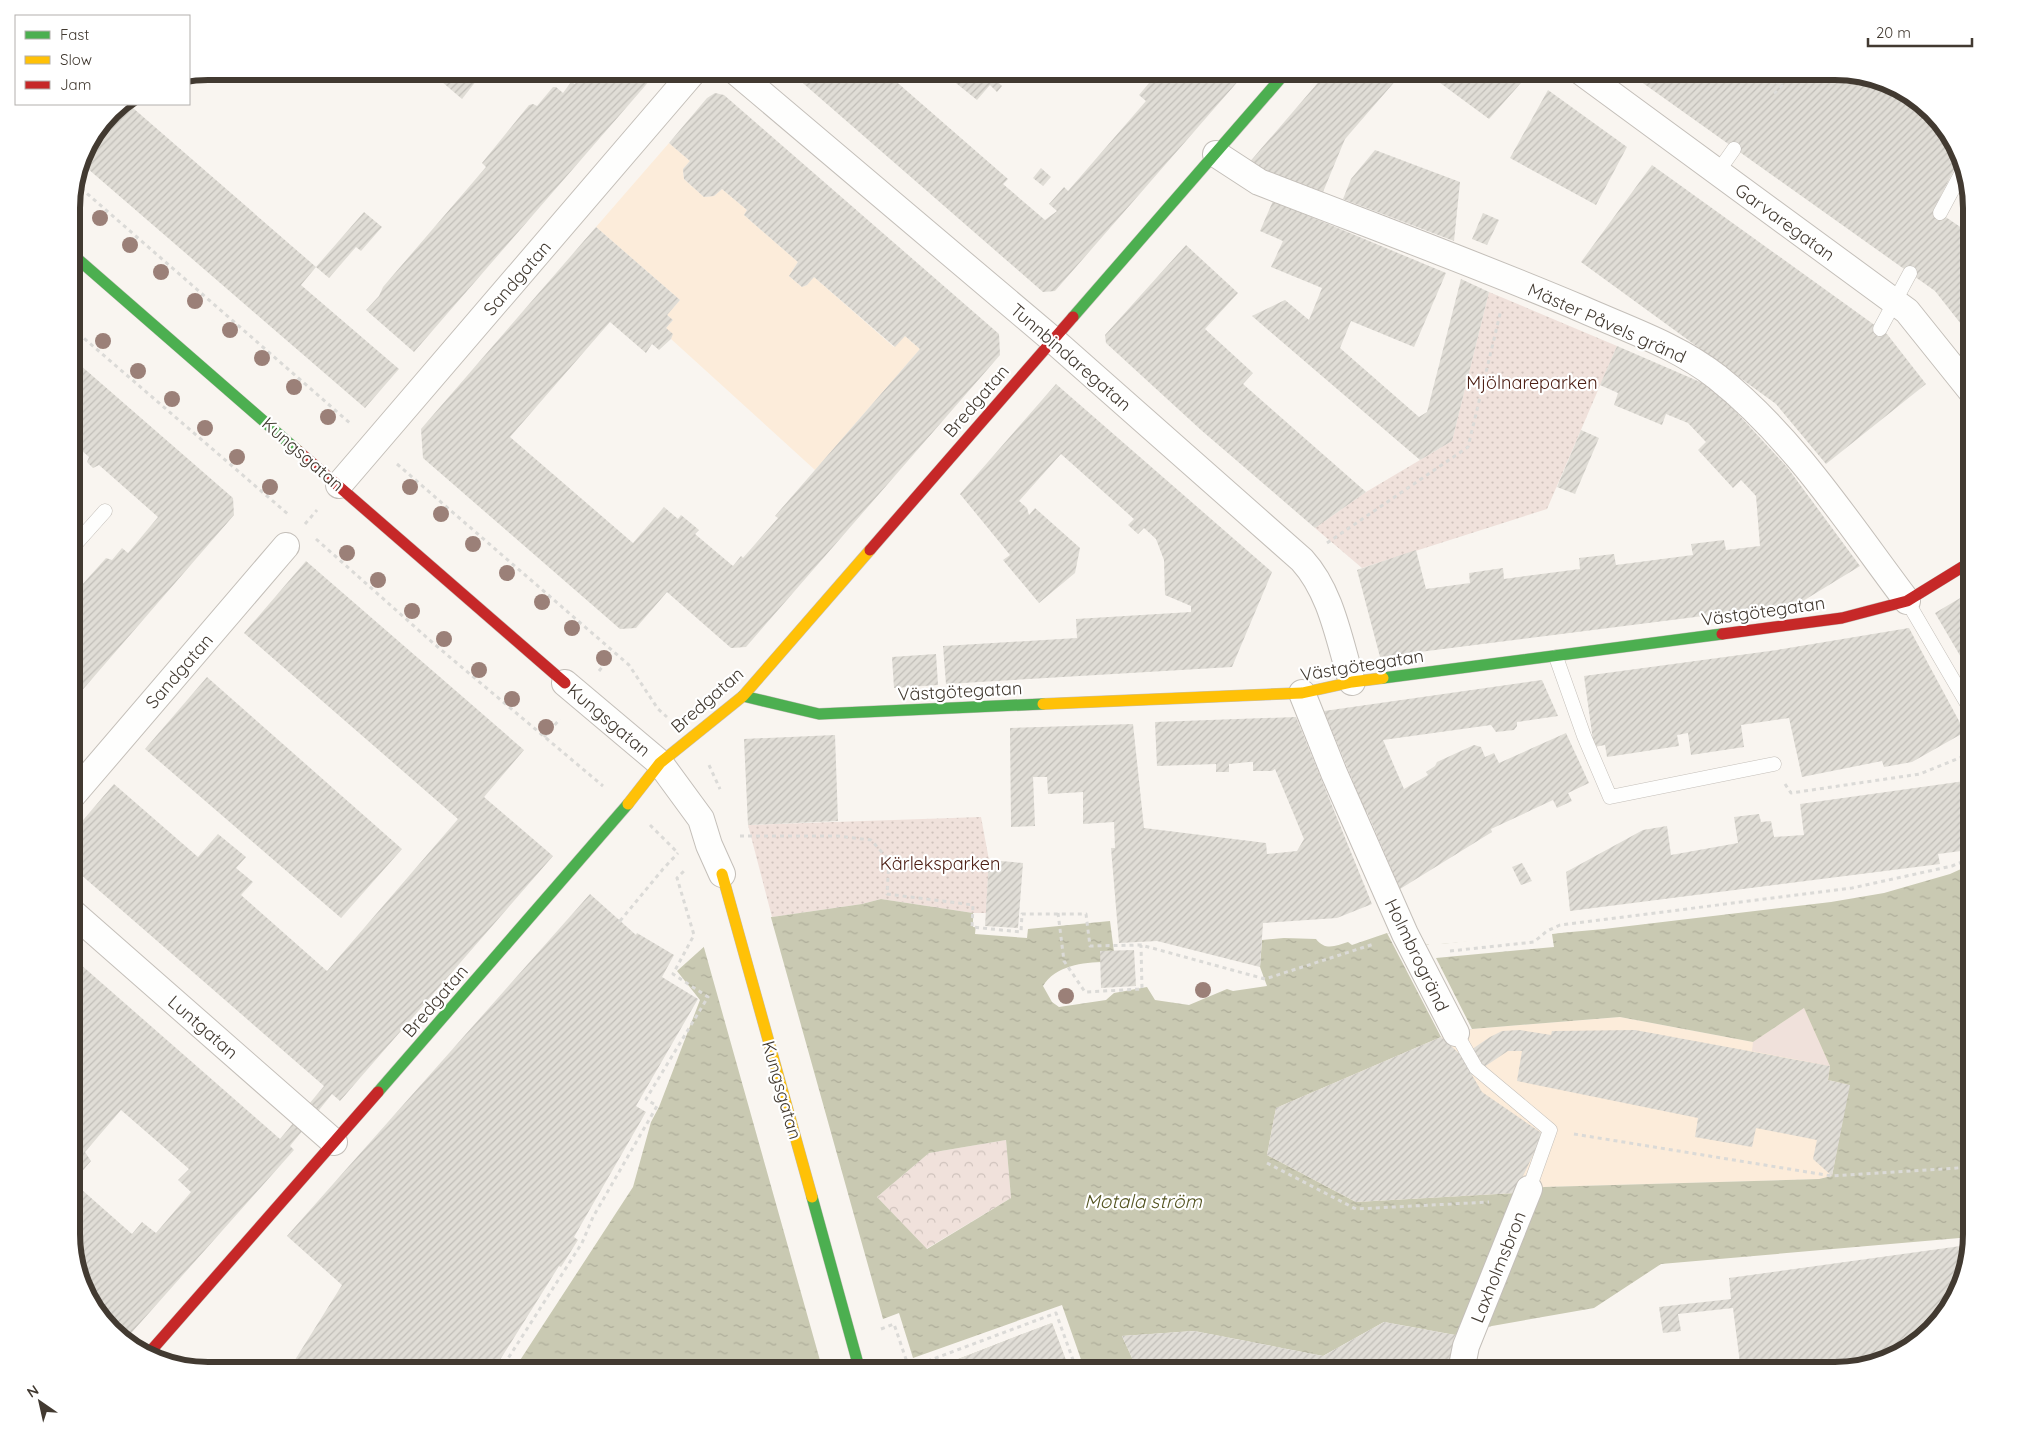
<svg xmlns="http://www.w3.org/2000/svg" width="2043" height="1442" font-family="Quicksand,sans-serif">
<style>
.built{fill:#fcecda}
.grass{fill:#f0e1db}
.forest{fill:url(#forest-crowns)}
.park{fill:url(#park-dots)}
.water{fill:url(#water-ripples);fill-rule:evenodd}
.pier{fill:#f9f5f0}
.building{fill:url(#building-hatch);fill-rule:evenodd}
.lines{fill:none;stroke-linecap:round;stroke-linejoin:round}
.lane-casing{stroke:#c4bfb9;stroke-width:15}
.street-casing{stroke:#c4bfb9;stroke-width:28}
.fast-casing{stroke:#c4bfb9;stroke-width:12}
.slow-casing{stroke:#c4bfb9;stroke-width:12}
.jam-casing{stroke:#c4bfb9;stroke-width:12}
.path{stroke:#dbdad7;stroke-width:3;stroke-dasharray:4 4;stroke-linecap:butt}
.lane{stroke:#fefefd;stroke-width:14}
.street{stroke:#fefefd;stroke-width:26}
.fast{stroke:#4caf50;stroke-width:11}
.slow{stroke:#ffc107;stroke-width:11}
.jam{stroke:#c62828;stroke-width:11}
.tree{fill:#9b8078}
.labels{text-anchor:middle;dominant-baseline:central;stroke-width:4.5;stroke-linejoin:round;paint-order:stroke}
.street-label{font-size:18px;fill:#423a31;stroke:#fff}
.park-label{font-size:18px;fill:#4e2015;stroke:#fff}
.water-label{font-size:19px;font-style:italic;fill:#545421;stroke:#fff}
.rim{fill:none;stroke:#423a31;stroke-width:6}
</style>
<defs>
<pattern id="forest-crowns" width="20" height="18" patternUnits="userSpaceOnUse" patternTransform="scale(1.25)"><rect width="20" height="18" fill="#f0e1db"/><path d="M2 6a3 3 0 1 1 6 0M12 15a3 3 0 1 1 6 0" fill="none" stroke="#cfc2bc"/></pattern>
<pattern id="park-dots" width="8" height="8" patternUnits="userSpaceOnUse" patternTransform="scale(1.25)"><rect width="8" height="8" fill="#f0e1db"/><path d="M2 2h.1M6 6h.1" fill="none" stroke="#cfc2bc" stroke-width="1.8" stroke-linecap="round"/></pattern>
<pattern id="water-ripples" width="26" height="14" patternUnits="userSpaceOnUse" patternTransform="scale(1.25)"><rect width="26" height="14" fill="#c9c9b2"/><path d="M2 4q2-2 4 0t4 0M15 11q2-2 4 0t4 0" fill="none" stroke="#aead9a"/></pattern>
<pattern id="building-hatch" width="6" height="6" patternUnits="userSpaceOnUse" patternTransform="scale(1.25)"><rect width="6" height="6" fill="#e0ddd6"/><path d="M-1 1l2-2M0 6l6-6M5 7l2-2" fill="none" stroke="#c1beb8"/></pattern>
</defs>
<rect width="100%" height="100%" fill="#f9f5f0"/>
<g class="built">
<path d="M669 143 690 161 683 169 684 179 704 197 714 196 722 189 747 210 744 215 798 262 789 276 802 287 807 285 814 277 894 347 905 336 920 349 815 470 671 339 672 334 666 328 673 320 667 315 680 300 596 227Z"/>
<path d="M1804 1008 1850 1085 1832 1176 1819 1179 1544 1187 1515 1193 1356 1202 1267 1155 1276 1108 1441 1037 1472 1029 1620 1017 1753 1042Z"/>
</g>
<path class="grass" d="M1804 1008 1830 1066 1752 1051 1753 1042Z"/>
<path class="forest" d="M1006 1140 1011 1198 926 1249 877 1197 929 1153Z"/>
<g class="park">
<path d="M1489 292 1617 346 1547 509 1362 568 1315 528 1366 492 1452 441Z"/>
<path d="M981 817 989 860 986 913H973L881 899 862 904 772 917 748 825Z"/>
</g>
<path class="water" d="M1972 864 1971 1237 1661 1264 1594 1308 1492 1326 1455 1335 1384 1322 1323 1356 1194 1331 1122 1336 1138 1371H1070L1052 1323 928 1371H513L633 1187 651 1122 659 1107 700 1000 677 971 736 918 772 917 862 904 881 899 973 913V927L1021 931 1028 929 1110 921 1114 952 1105 962C1083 962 1055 966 1043 986L1052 1002 1059 1007 1106 1000 1114 993 1147 987 1155 1000 1189 1005 1227 989 1233 991 1267 986 1260 967 1262 940 1284 938 1316 939C1325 951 1336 946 1348 942L1352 945 1387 933 1430 945 1604 929 1831 902 1884 893 1950 874ZM1804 1008 1830 1066 1828 1080 1849 1085 1832 1176 1819 1179 1544 1187 1515 1193 1356 1202 1267 1155 1276 1108 1441 1037 1472 1029 1620 1017 1753 1042ZM1006 1140 1011 1198 927 1249 877 1197 929 1153Z"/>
<g class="pier">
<path d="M770 914 883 1319 899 1313 913 1358 1062 1305 1085 1371H1070L1052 1323 927 1371H823L703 944 735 915Z"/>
<path d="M976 924 1028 929 1027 938 975 934Z"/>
<path d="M1563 930 1564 932 1552 934 1554 947 1436 958 1472 1029 1441 1037 1387 933 1429 945 1428 942 1441 944Z"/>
</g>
<g class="building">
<path d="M437 71H484L462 99 434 75Z"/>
<path d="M585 71 596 73 598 71H658L414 352 366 310 379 296 383 287 486 167 482 163 529 105 533 104 537 106 553 87H556L563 93 571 82 575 84 579 74Z"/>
<path d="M789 71H884L1008 179 1003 184 1045 220 1057 211 1049 204 1064 187 1068 191 1146 101 1139 95 1159 71H1247L1055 291 1043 292Z"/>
<path d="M941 71H987L1002 86 997 92 990 85 977 100Z"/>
<path d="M1328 71H1404L1345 139 1323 192 1248 164Z"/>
<path d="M1424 71H1521L1527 76 1489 119Z"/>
<path d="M1626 71H1729L1746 83 1755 71H1835L1911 94 1954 140 1959 160 1934 209 1972 235V338L1935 291Z"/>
<path d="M1548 90 1627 147 1596 205 1510 158Z"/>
<path d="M715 93 724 95 999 334 1000 355 746 647 731 648 667 592 636 628 620 629 423 458 421 429 596 227 680 300 667 315 673 320 666 328 673 334 671 339 659 350 652 344 646 353 610 322 510 437 633 543 664 507 678 519 681 515 699 530 695 534 733 566 741 556 743 558 778 518 775 516 920 349 905 336 895 347 814 277 807 285 802 287 789 276 798 262 744 215 747 210 722 189 714 196 704 197 684 179 683 169 690 161 669 143 707 98Z"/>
<path d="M123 104H136L133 108 316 267 364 212 382 227 361 251 356 247 329 278 316 267 301 285 399 369 365 408 80 162 82 156 112 111Z"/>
<path d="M1375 150 1460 182 1454 241 1343 199 1351 179Z"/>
<path d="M1652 165 1887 334 1926 384 1826 464 1776 404 1581 262Z"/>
<path d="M1041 168 1051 177 1043 186 1033 178Z"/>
<path d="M1273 201 1446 273 1414 347 1351 321 1340 348 1419 417 1427 412 1461 279 1489 292 1452 441 1420 460 1252 316 1285 300 1309 320 1322 288 1271 267 1283 241 1260 231Z"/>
<path d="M1483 213 1499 220 1487 245 1472 239Z"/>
<path d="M1186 245 1238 293 1205 329 1253 373 1243 384 1366 492 1315 528 1201 430 1106 343 1105 335Z"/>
<path d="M1617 346 1714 388 1787 467 1860 566 1798 604 1380 657 1357 570 1416 550 1426 589 1470 583 1469 573 1503 568 1504 579 1580 569 1579 558 1614 554 1616 565 1693 555 1691 544 1724 540 1726 550 1760 546 1756 496 1741 480 1733 488 1698 450 1706 442 1688 423 1666 414 1662 425 1614 405 1618 393 1600 385Z"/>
<path d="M72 358 233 498 234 515 72 702V606L82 593 80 587 106 558 112 560 122 548 128 553 158 517 99 465 93 468 87 462 89 457 72 442Z"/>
<path d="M1056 384 1272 572 1232 667 946 684 943 646 1077 638 1076 619 1191 612V606L1165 595 1164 560 1156 539 1144 528 1138 534 1128 525 1134 519 1061 454 1019 501 1027 508 1029 515 1035 508 1080 548 1075 573 1039 603 1003 560 1010 555 960 494Z"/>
<path d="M1581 430 1599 438 1575 494 1557 487Z"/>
<path d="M306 561 524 750 484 797 553 856 340 1101 332 1094 290 1146 294 1150 125 1340 89 1302 72 1242V957L280 1139 324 1086 72 867V833L114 784 198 857 218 834 246 857 236 868 253 882 241 895 327 971 458 819 244 633ZM121 1110 189 1169 178 1180 191 1192 156 1233 142 1222 132 1234 73 1182 91 1161 85 1152Z"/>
<path d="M1972 591V676L1935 613Z"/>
<path d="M1909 628 1965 732 1912 762 1884 767 1882 761 1802 777 1789 718 1741 725 1744 747 1691 755 1688 733 1677 735 1679 746 1607 757 1605 745 1594 747 1584 676 1777 650Z"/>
<path d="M936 654 938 685 894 688 892 657Z"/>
<path d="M207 677 402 849 341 918 145 749Z"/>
<path d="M1542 680 1558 716 1517 722V726L1514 730 1496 732 1491 725 1383 740 1404 789 1428 775 1426 772 1435 766 1437 762 1474 745 1481 747 1485 757 1494 753 1499 763 1566 733 1589 783 1568 793 1572 801 1557 808 1553 800 1491 829 1492 832 1400 889 1367 812 1366 813 1324 711Z"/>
<path d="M1296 717 1372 904 1337 918 1263 923 1260 967 1157 941 1119 943 1111 848H1115L1114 822 1083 824V792L1048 794 1047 777H1033L1035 826 1011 827 1010 728 1133 724 1144 828 1266 843 1267 854 1297 851 1304 839 1275 769 1272 771H1253V762H1249L1229 764V772H1216V764L1157 766 1155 722Z"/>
<path d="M835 735 838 821 748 825 744 739Z"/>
<path d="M1972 780V845L1961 851 1938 854 1940 864 1570 911 1566 872 1643 830 1667 826 1671 855 1738 843 1734 817 1759 814 1761 822 1771 821 1774 837 1804 835 1800 804Z"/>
<path d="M989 860 1023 863 1018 928 985 926Z"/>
<path d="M1522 863 1532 881 1521 885 1512 867Z"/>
<path d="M590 894 636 935 637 933 674 955 662 977 698 999 636 1106 646 1112 574 1237 578 1240 561 1267 559 1266 493 1371H288L342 1285 287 1236Z"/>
<path d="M1134 950 1136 986 1101 988 1100 951Z"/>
<path d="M1520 1030 1551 1035 1552 1031 1635 1030 1830 1066 1828 1080 1850 1085 1832 1176 1813 1159 1817 1140 1756 1128 1752 1147 1695 1137 1698 1118 1517 1081 1522 1051H1508L1472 1075 1482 1092 1543 1134 1515 1193 1356 1202 1267 1155 1276 1108 1441 1037 1462 1056 1490 1037 1502 1031Z"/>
<path d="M1968 1245 1949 1310 1903 1353 1835 1371H1741L1733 1308 1678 1314 1681 1331 1663 1333 1659 1307 1731 1299 1729 1278Z"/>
<path d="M1384 1322 1455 1335 1452 1352 1455 1357 1429 1371H1138L1122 1336 1194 1331 1323 1356Z"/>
<path d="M1052 1323 1070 1371H929L1017 1336Z"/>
</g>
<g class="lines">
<defs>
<g id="lane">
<path d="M1717 173 1734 149"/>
<path d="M1940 213 1962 172"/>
<path d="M1880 329 1910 273"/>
<path d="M72 548 105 511"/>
<path d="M1907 601 1972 712"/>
<path d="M1556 657 1584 736 1610 797 1774 764"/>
<path d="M1456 1033 1476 1068 1550 1130 1529 1189"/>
</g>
<g id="street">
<path d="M735 71 1053 340 1302 560C1332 593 1339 641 1352 682"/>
<path d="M1580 71 1907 311 1972 392"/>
<path d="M1216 154 1259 182C1367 224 1476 264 1582 309 1627 329 1678 346 1717 377 1794 438 1848 523 1907 601"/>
<path d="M339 485 694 71"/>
<path d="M565 683 660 763 701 819 709 845 722 874"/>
<path d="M1302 693 1334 773 1405 934 1456 1033"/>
<path d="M72 796 286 546"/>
<path d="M72 912 334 1142"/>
<path d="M1461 1371 1466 1346 1529 1189"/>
</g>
<g id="fast">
<path d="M72 254 298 451"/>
<path d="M1073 317 1287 71"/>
<path d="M1383 678 1722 634"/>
<path d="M743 696 819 714 1043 704"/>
<path d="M378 1092 628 804"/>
<path d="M812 1197 860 1371"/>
</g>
<g id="slow">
<path d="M1043 704 1302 693 1352 682 1383 678"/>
<path d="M628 804 660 763 743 696 870 550"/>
<path d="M722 874 812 1197"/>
</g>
<g id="jam">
<path d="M298 451 565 683"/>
<path d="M870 550 1073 317"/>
<path d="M1722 634 1842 618 1907 601 1972 561"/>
<path d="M149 1353 378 1092"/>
</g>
</defs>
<use href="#lane" class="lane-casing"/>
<use href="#street" class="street-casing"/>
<use href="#fast" class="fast-casing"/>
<use href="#slow" class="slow-casing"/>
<use href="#jam" class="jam-casing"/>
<g class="path">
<path d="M1762 71 1782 86 1773 95"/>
<path d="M75 183 351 424"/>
<path d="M72 328 289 515"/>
<path d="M397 464 629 665 658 709 667 717"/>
<path d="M305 524 317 510"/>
<path d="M316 539 433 643 603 786"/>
<path d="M1327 543 1468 447 1501 310"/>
<path d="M599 671 614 652"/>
<path d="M544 737 560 719"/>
<path d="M709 765 720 789"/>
<path d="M1785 784 1791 793 1920 774 1972 753"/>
<path d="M650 825 678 853"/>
<path d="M740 836H838L871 840 889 860 887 894 973 905 972 927 1021 932 1022 914H1086L1090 946 1141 945 1265 979 1374 944"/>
<path d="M1058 913 1064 961 1085 992 1142 989 1141 945"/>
<path d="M620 921 663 869 678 853"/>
<path d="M1450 951 1534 942 1547 931 1560 925 1852 888 1952 866 1972 858"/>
<path d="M1972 1054V1073"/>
<path d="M1574 1134 1832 1176 1972 1167"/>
<path d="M1267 1163 1356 1209 1489 1202"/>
<path d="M881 1329 894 1324 909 1368 1056 1313 1077 1371"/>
<path d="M500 1371 582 1243 593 1217 657 1106 646 1099 708 997 673 974 694 935 677 878 686 869"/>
</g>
<use href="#lane" class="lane"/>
<use href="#street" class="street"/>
<use href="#fast" class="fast"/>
<use href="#slow" class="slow"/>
<use href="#jam" class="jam"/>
</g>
<g class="tree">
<circle cx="100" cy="218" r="8"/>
<circle cx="130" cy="245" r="8"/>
<circle cx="161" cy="272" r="8"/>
<circle cx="195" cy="301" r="8"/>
<circle cx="230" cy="330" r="8"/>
<circle cx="103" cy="341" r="8"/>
<circle cx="262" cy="358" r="8"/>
<circle cx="138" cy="371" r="8"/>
<circle cx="294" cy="387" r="8"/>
<circle cx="172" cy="399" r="8"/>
<circle cx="328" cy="417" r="8"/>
<circle cx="205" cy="428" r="8"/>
<circle cx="237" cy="457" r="8"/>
<circle cx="270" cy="487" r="8"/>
<circle cx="410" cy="487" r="8"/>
<circle cx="441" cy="514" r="8"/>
<circle cx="473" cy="544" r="8"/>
<circle cx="347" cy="553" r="8"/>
<circle cx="507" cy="573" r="8"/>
<circle cx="378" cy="580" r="8"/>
<circle cx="542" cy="602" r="8"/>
<circle cx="412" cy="611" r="8"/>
<circle cx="572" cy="628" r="8"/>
<circle cx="444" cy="639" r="8"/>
<circle cx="604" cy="658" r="8"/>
<circle cx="479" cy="670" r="8"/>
<circle cx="512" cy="699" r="8"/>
<circle cx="546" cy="727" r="8"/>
<circle cx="1203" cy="990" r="8"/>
<circle cx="1066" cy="996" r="8"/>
</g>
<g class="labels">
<g class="street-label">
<text transform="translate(1785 222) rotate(36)">Garvaregatan</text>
<text transform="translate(517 278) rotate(-49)">Sandgatan</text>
<text transform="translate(1607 323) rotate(24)">Mäster Påvels gränd</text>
<text transform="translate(1071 357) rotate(41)">Tunnbindaregatan</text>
<text transform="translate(976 401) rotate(-49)">Bredgatan</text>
<text transform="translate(303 454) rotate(41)">Kungsgatan</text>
<text transform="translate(1763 611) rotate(-8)">Västgötegatan</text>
<text transform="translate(1362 665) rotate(-9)">Västgötegatan</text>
<text transform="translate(179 671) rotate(-49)">Sandgatan</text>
<text transform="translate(960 691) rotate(-3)">Västgötegatan</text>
<text transform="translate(707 700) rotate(-41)">Bredgatan</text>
<text transform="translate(609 720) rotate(40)">Kungsgatan</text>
<text transform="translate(1417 955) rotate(64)">Holmbrogränd</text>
<text transform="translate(435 1001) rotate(-49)">Bredgatan</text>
<text transform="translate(203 1027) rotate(41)">Luntgatan</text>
<text transform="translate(782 1090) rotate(74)">Kungsgatan</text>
<text transform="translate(1498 1267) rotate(-68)">Laxholmsbron</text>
</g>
<g class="park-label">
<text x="1532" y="382">Mjölnareparken</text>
<text x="940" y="863">Kärleksparken</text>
</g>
<g class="water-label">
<text x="1143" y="1201">Motala ström</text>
</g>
</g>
<path d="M0 0H2043V1442H0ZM208 80H1835A128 128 0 0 1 1963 208V1234A128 128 0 0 1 1835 1362H208A128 128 0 0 1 80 1234V208A128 128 0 0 1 208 80Z" fill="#fff" fill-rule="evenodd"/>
<path class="rim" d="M208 80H1835A128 128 0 0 1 1963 208V1234A128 128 0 0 1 1835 1362H208A128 128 0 0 1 80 1234V208A128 128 0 0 1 208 80Z"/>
<rect x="15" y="15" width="175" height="90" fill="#ffffff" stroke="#b3b0ad"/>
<rect x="25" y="31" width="25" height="8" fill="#4caf50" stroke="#b3b0ad"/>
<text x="60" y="40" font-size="15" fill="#423a31">Fast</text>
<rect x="25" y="56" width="25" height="8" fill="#ffc107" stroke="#b3b0ad"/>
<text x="60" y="65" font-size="15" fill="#423a31">Slow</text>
<rect x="25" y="81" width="25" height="8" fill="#c62828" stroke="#b3b0ad"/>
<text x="60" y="90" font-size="15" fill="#423a31">Jam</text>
<g transform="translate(40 1402) rotate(326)" stroke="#ffffff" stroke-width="4" paint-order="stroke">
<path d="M0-4L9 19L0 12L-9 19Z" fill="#423a31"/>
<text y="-8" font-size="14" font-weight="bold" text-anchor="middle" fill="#423a31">N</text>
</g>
<path d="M1868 38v8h104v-8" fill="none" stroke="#423a31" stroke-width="2.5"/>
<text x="1876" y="38" font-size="15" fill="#423a31" stroke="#ffffff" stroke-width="4" paint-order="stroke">20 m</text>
</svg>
